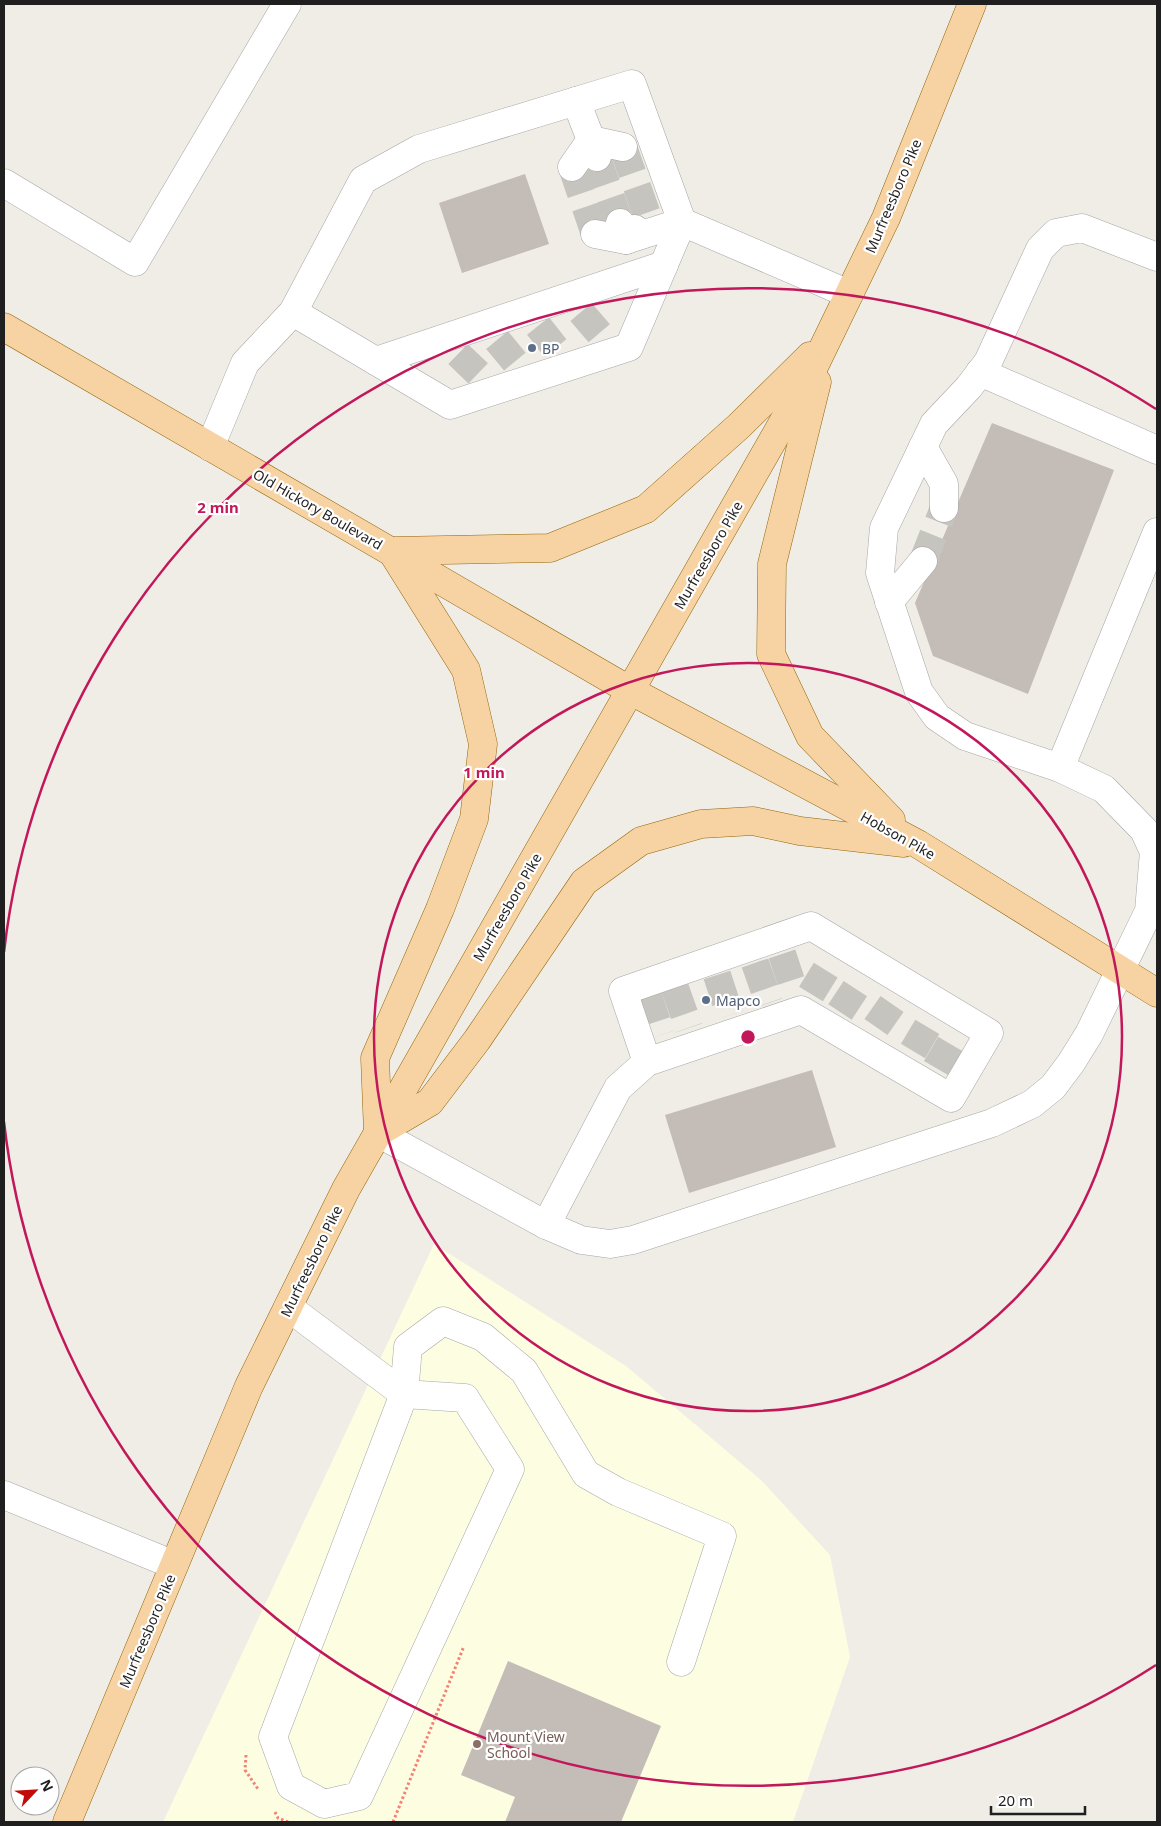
<svg xmlns="http://www.w3.org/2000/svg" width="1161" height="1826" font-family="'Noto Sans',sans-serif">
<style>
.education{fill:#fdfde2}
.building{fill:#c4bcb6}
.lines{fill:none;stroke-linecap:round;stroke-linejoin:round}
.minor-tunnel{stroke:#c6c4be;stroke-width:28;stroke-dasharray:28 14;stroke-linecap:butt}
.minor-casing{stroke:#a6a6a6;stroke-width:29}
.major-casing{stroke:#936608;stroke-width:29}
.path{stroke:#f38274;stroke-width:3;stroke-dasharray:2.5 2.5;stroke-linecap:butt}
.minor{stroke:#fff;stroke-width:28}
.major{stroke:#f7d3a4;stroke-width:28}
.ring{fill:none;stroke:#c2185b;stroke-width:2.5}
.service-dot{fill:#5c6f8a;stroke:#fff;stroke-width:2}
.education-dot{fill:#8d6e63;stroke:#fff;stroke-width:2}
.labels{text-anchor:middle;dominant-baseline:central;stroke-width:4.5;stroke-linejoin:round;paint-order:stroke}
.street-label{font-size:14px;fill:#1f1f1f;stroke:#fff}
.service-label{font-size:14px;fill:#4e5e75;stroke:#fff;text-anchor:start}
.education-label{font-size:14px;fill:#785e54;stroke:#fff;text-anchor:start}
.centre{fill:#c2185b;stroke:#fff;stroke-width:2.5}
.ring-label{font-size:15px;text-anchor:middle;font-weight:bold;fill:#c2185b;stroke:#fff;stroke-width:4.5;stroke-linejoin:round;paint-order:stroke}
</style>
<rect width="100%" height="100%" fill="#f0ede6"/>
<path class="education" d="M434 1244 626 1366 761 1480 830 1555 850 1657 793 1822H163Z"/>
<g class="building">
<path d="M525 174 549 244 462 273 439 203Z"/>
<path d="M992 423 1114 470 1028 694 933 656 915 603Z"/>
<path d="M812 1070 836 1147 689 1193 665 1115Z"/>
<path d="M508 1661 661 1726 621 1822H505L515 1797 461 1775Z"/>
</g>
<g class="lines">
<g class="minor-tunnel">
<path d="M623 147 647 215"/>
<path d="M597 158 620 223"/>
<path d="M572 167 595 234"/>
<path d="M581 312 605 340"/>
<path d="M538 326 561 355"/>
<path d="M497 340 521 369"/>
<path d="M458 354 486 381"/>
<path d="M923 561 944 508"/>
<path d="M782 954 795 993"/>
<path d="M755 963 769 1003"/>
<path d="M717 975 730 1015"/>
<path d="M675 988 689 1028"/>
<path d="M811 994 832 960"/>
<path d="M648 995 661 1035"/>
<path d="M840 1012 863 977"/>
<path d="M876 1027 897 997"/>
<path d="M913 1051 932 1019"/>
<path d="M936 1068 956 1034"/>
</g>
<defs>
<g id="minor">
<path d="M597 157 591 140 623 147"/>
<path d="M572 167 591 140 576 101"/>
<path d="M4 183 135 262 287 4"/>
<path d="M595 234 626 240 635 229"/>
<path d="M293 312 363 180 419 149 632 84 682 222 626 240 620 223"/>
<path d="M376 361 664 265"/>
<path d="M980 372 1157 450"/>
<path d="M210 447 245 363 293 312 450 405 629 347 682 222 849 294"/>
<path d="M923 447 944 484V508"/>
<path d="M889 602 923 561"/>
<path d="M1060 768 1157 532"/>
<path d="M378 1133 546 1225 581 1240 610 1244 633 1240 992 1123 1032 1104 1053 1087 1071 1063 1089 1034 1149 911 1154 852 1144 830 1104 789 1060 768 965 736 937 717 919 692 880 573 884 528 934 424 969 387 988 362 1040 249 1056 233 1082 228 1157 257"/>
<path d="M546 1225 618 1088 647 1062 801 1010 951 1098 989 1033 811 926 623 991 647 1062"/>
<path d="M288 1307 404 1394 465 1398 510 1469 359 1796 324 1804 291 1786 273 1737 404 1394 408 1347 443 1321 483 1337 524 1371 586 1474 618 1492 722 1536 681 1662"/>
<path d="M4 1495 174 1565"/>
</g>
<g id="major">
<path d="M4 327 631 691 918 844 1157 993"/>
<path d="M817 382 772 564 771 654 810 736 891 820"/>
<path d="M392 551 550 548 646 509 739 426 810 356"/>
<path d="M379 1132 430 1102 477 1040 584 882 641 841 701 824 753 821 800 831 904 843"/>
<path d="M378 1133 375 1058 440 909 474 819 483 744 466 670 394 555"/>
<path d="M67 1822 249 1386 346 1189 810 375 886 218 972 4"/>
</g>
</defs>
<use href="#minor" class="minor-casing"/>
<use href="#major" class="major-casing"/>
<g class="path">
<path d="M246 1755 245 1770 258 1789"/>
<path d="M275 1812 278 1818 288 1822"/>
<path d="M393 1822 464 1646"/>
</g>
<use href="#minor" class="minor"/>
<use href="#major" class="major"/>
</g>
<g class="ring">
<circle cx="748" cy="1037" r="374"/>
<path d="M1156 1665A749 749 0 0 1 4 1122M4 952A749 749 0 0 1 1156 409"/>
</g>
<g class="service-dot">
<circle cx="532" cy="348" r="5"/>
<circle cx="706" cy="1000" r="5"/>
</g>
<circle class="education-dot" cx="477" cy="1744" r="5"/>
<g class="labels">
<g class="street-label">
<text transform="translate(893 196) rotate(-67)">Murfreesboro Pike</text>
<text transform="translate(318 509) rotate(30)">Old Hickory Boulevard</text>
<text transform="translate(708 555) rotate(-60)">Murfreesboro Pike</text>
<text transform="translate(898 835) rotate(29)">Hobson Pike</text>
<text transform="translate(507 907) rotate(-60)">Murfreesboro Pike</text>
<text transform="translate(311 1261) rotate(-64)">Murfreesboro Pike</text>
<text transform="translate(147 1631) rotate(-67)">Murfreesboro Pike</text>
</g>
<g class="service-label">
<text x="542" y="348">BP</text>
<text x="716" y="1000">Mapco</text>
</g>
<g class="education-label">
<text x="487" y="1736">Mount View<tspan x="487" dy="16">School</tspan></text>
</g>
</g>
<circle cx="748" cy="1037" r="8" class="centre"/>
<g class="ring-label">
<text x="218" y="513">2 min</text>
<text x="484" y="778">1 min</text>
</g>
<rect width="1161" height="1826" fill="none" stroke="#1f1f1f" stroke-width="10"/>
<g transform="translate(35 1791) rotate(65)"><circle r="24" fill="#ffffff" stroke="#a5a5a5"/>
<path d="M0-4L9 19L0 12L-9 19Z" fill="#c40b0b"/>
<text y="-8" font-size="14" font-weight="bold" text-anchor="middle" fill="#1f1f1f">N</text>
</g>
<path d="M991 1806v8h94v-8" fill="none" stroke="#1f1f1f" stroke-width="2.5"/>
<text x="998" y="1806" font-size="15" fill="#1f1f1f" stroke="#ffffff" stroke-width="4" paint-order="stroke">20 m</text>
</svg>
